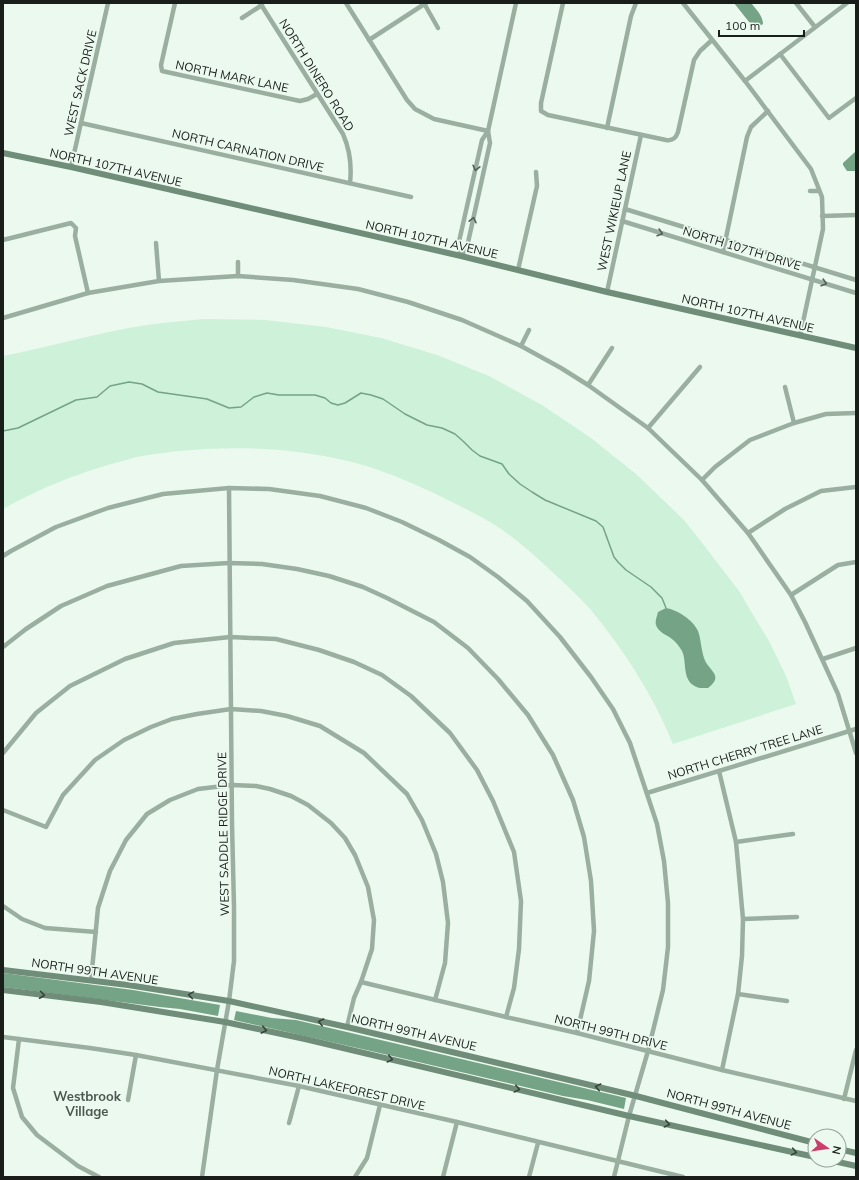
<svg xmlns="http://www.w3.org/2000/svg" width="859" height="1180" font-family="Mulish,sans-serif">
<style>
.green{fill:#cdf1d9}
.water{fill:#75a385}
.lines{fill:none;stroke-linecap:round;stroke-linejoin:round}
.stream{stroke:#75a385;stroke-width:1.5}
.street{stroke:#9bafa1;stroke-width:4.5}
.secondary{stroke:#708d79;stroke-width:6}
.oneway{stroke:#545f57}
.oneway2{stroke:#37453b}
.labels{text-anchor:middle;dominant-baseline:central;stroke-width:3.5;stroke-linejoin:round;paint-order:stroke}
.street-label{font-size:12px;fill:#191e1a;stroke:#ebf9ef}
.neighbourhood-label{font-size:13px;font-weight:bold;fill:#4b574f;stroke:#ebf9ef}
</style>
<rect width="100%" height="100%" fill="#ebf9ef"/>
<path class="green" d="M205 319 265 320 326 327 381 338 437 355 489 376 542 405 591 438 636 474 684 520 703 544 739 591 770 643 786 676 796 704 673 744C653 695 624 650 591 610 578 595 562 581 548 568 532 553 516 539 498 527 481 516 462 507 444 498 413 483 377 467 343 460 278 445 207 445 142 456 133 457 124 461 115 463 76 474 38 489 3 509V356C51 347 99 332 147 325 166 322 186 321 205 319Z"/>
<g class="water">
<path d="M734 3H751C756 9 763 16 763 24L758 27H753Z"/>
<path d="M856 151V171H847L843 165V163Z"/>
<path d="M666 608C678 610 693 620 698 631 701 639 701 649 704 658 708 671 725 675 708 688 702 688 698 689 693 685 682 677 687 661 682 651 679 646 676 642 672 639 667 635 658 632 656 625 655 621 657 616 658 612Z"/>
<path d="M3 973 133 990 220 1005 218 1016 180 1009 160 1007 3 987Z"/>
<path d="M236 1011 272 1018 296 1020 626 1098 624 1109 587 1100 563 1096 397 1057 234 1020Z"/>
</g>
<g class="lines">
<path class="stream" d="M3 431 18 428 76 400 97 397 110 386 129 382 142 384 158 392 207 399 229 408 241 407 254 397 267 393 279 395H315L325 398 331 403 338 405 345 403 361 393 371 395 383 399 405 414 427 425 442 428 455 434 464 442 472 450 480 456 502 464 509 474 520 484 532 492 545 500 596 521 603 527 614 557 618 562 626 570 651 587 662 598 666 608"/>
<g class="street">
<path d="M175 3 161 65 162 71 300 101 308 99 317 94"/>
<path d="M260 3 343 134C350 150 352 165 350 183"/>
<path d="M346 3 407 100 415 109 434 119 488 131"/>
<path d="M563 3 541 103V111L548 115 666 140C673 141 676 138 678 132L694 60 700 51 712 40"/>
<path d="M683 3 745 81 811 169 822 197 823 229 800 336"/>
<path d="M796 3 815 27"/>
<path d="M425 5 438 28"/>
<path d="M242 18 262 5"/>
<path d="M369 40 426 3"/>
<path d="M780 54 829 118 856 98"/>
<path d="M745 81 847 3"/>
<path d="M81 123 411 197"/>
<path d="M607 128 631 16 636 3"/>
<path d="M71 167 108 3"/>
<path d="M810 191H819"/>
<path d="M625 209 856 280"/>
<path d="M822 216 856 215"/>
<path d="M622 221 856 293"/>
<path d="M3 240 71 223 76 228 75 236 88 293"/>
<path d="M156 243 159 281"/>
<path d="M723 252 747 137 751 127 768 111"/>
<path d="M461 256 458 246 482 140 488 131 516 3"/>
<path d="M461 256 467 247 490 143 488 131"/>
<path d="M518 270 537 186 536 172"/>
<path d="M238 276V262"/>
<path d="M607 292 641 135"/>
<path d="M3 318 88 293 159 281 238 276 293 280 358 289 408 302 462 320 521 346 529 330"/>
<path d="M521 346 561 368 588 385 648 428 702 480 748 533 791 595 805 622 838 694 856 753"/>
<path d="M588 385 612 348"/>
<path d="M785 387 794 423"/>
<path d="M648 428 700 367"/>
<path d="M702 480 715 467 750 440 794 423 826 414 856 413"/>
<path d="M748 533 785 509 821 491 856 487"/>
<path d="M3 556 11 551 56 527 108 508 163 494 229 488 269 489 320 496 366 508 402 522 439 540 470 557 498 577 527 601 560 637 591 677 613 709 630 743 657 824 664 861 668 903V947L663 990 648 1051 629 1116 614 1177"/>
<path d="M791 595 838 565 856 562"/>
<path d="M3 647 26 629 61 606 107 586 181 566 229 563 262 564 297 569 329 576 363 587 387 598 434 622 468 648 498 679 528 715 553 755 573 800 584 837 591 881 594 931 589 981 577 1033"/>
<path d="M823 659 856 648"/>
<path d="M3 753 36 713 70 686 125 659 174 643 230 637 276 639 319 650 354 662 382 675 411 696 450 733 477 770 493 801 514 852 521 901 519 949 514 988 506 1017"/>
<path d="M719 771 736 842 743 919 742 956 738 994 722 1070"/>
<path d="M647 793 856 729"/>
<path d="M3 810 46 827 63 795 95 760 124 740 151 727 172 719 197 714 231 709 261 711 287 716 320 726 364 753 407 794 422 820 436 854 443 882 448 923 445 963 435 1000"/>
<path d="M736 842 793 834"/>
<path d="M3 906 22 919 45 928 96 932"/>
<path d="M743 919 797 917"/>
<path d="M91 980 98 908 110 871 126 840 147 814 170 800 198 789 232 785 256 786 270 789 291 796 308 805 331 823 345 838 355 855 368 887 374 920 372 949 361 982 354 998 347 1027"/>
<path d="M361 982 506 1017 577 1033 722 1070 856 1101"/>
<path d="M738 994 787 1001"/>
<path d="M3 1037 90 1048 136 1055 299 1086 457 1122 683 1177"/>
<path d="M19 1039 13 1088 22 1117 37 1135 78 1166 99 1177"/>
<path d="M844 1099 856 1050"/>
<path d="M128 1100 136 1055"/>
<path d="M289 1123 299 1086"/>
<path d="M202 1177 217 1070 229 1001 234 961V907L232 823 229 488"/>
<path d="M355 1177 367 1158 380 1105"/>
<path d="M443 1177 457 1122"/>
<path d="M529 1177 538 1143"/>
</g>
<g class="secondary">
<path d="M3 153 71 167 461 256 607 292 856 348"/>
<path d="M3 970 128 985 229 1001 347 1027 636 1096 815 1143"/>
<path d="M3 990 101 1002 225 1022 305 1039 629 1116 815 1157"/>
<path d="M839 1149 856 1153"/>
<path d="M829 1160 856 1166"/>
</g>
</g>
<defs><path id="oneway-chevron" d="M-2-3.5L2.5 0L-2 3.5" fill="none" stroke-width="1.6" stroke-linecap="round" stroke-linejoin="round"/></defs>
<g class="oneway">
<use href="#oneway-chevron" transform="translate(476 168) rotate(103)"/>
<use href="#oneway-chevron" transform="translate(473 220) rotate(-78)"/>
<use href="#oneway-chevron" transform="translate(660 233) rotate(17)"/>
<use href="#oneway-chevron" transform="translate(824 283) rotate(17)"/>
</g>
<g class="oneway2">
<use href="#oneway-chevron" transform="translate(42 995) rotate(7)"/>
<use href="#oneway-chevron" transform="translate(191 995) rotate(-171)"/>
<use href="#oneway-chevron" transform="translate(321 1022) rotate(-167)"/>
<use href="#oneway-chevron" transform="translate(264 1030) rotate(11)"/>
<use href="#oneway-chevron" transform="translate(390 1059) rotate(13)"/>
<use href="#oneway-chevron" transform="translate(598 1087) rotate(-167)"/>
<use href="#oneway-chevron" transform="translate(517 1089) rotate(13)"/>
<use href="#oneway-chevron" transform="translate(667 1124) rotate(12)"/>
<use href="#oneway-chevron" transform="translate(794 1152) rotate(12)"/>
</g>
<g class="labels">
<g class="street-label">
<text transform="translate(317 75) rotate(58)">NORTH DINERO ROAD</text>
<text transform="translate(232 76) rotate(12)">NORTH MARK LANE</text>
<text transform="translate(80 83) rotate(-77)">WEST SACK DRIVE</text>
<text transform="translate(248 150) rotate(13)">NORTH CARNATION DRIVE</text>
<text transform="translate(116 167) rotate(13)">NORTH 107TH AVENUE</text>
<text transform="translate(614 211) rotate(-78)">WEST WIKIEUP LANE</text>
<text transform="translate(432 239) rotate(13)">NORTH 107TH AVENUE</text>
<text transform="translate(742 248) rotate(17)">NORTH 107TH DRIVE</text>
<text transform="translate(748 313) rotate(13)">NORTH 107TH AVENUE</text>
<text transform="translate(745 752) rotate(-17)">NORTH CHERRY TREE LANE</text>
<text transform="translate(223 834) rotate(-91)">WEST SADDLE RIDGE DRIVE</text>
<text transform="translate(95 971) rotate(8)">NORTH 99TH AVENUE</text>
<text transform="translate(414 1032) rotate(13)">NORTH 99TH AVENUE</text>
<text transform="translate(611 1032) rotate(14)">NORTH 99TH DRIVE</text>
<text transform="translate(347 1088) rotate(13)">NORTH LAKEFOREST DRIVE</text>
<text transform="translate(729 1109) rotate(15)">NORTH 99TH AVENUE</text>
</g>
<g class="neighbourhood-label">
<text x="87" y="1096">Westbrook<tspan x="87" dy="15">Village</tspan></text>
</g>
</g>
<rect width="859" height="1180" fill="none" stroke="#191e1a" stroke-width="8"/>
<g transform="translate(827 1148) rotate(103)"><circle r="19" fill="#ebf9ef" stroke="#97a19a"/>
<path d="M0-3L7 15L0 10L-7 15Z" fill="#cb3e6b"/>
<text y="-6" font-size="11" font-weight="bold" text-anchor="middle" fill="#191e1a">N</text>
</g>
<path d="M719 30v6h85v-6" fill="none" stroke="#191e1a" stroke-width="2"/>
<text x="725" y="30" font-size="12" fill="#191e1a" stroke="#ebf9ef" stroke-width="3" paint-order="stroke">100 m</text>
</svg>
